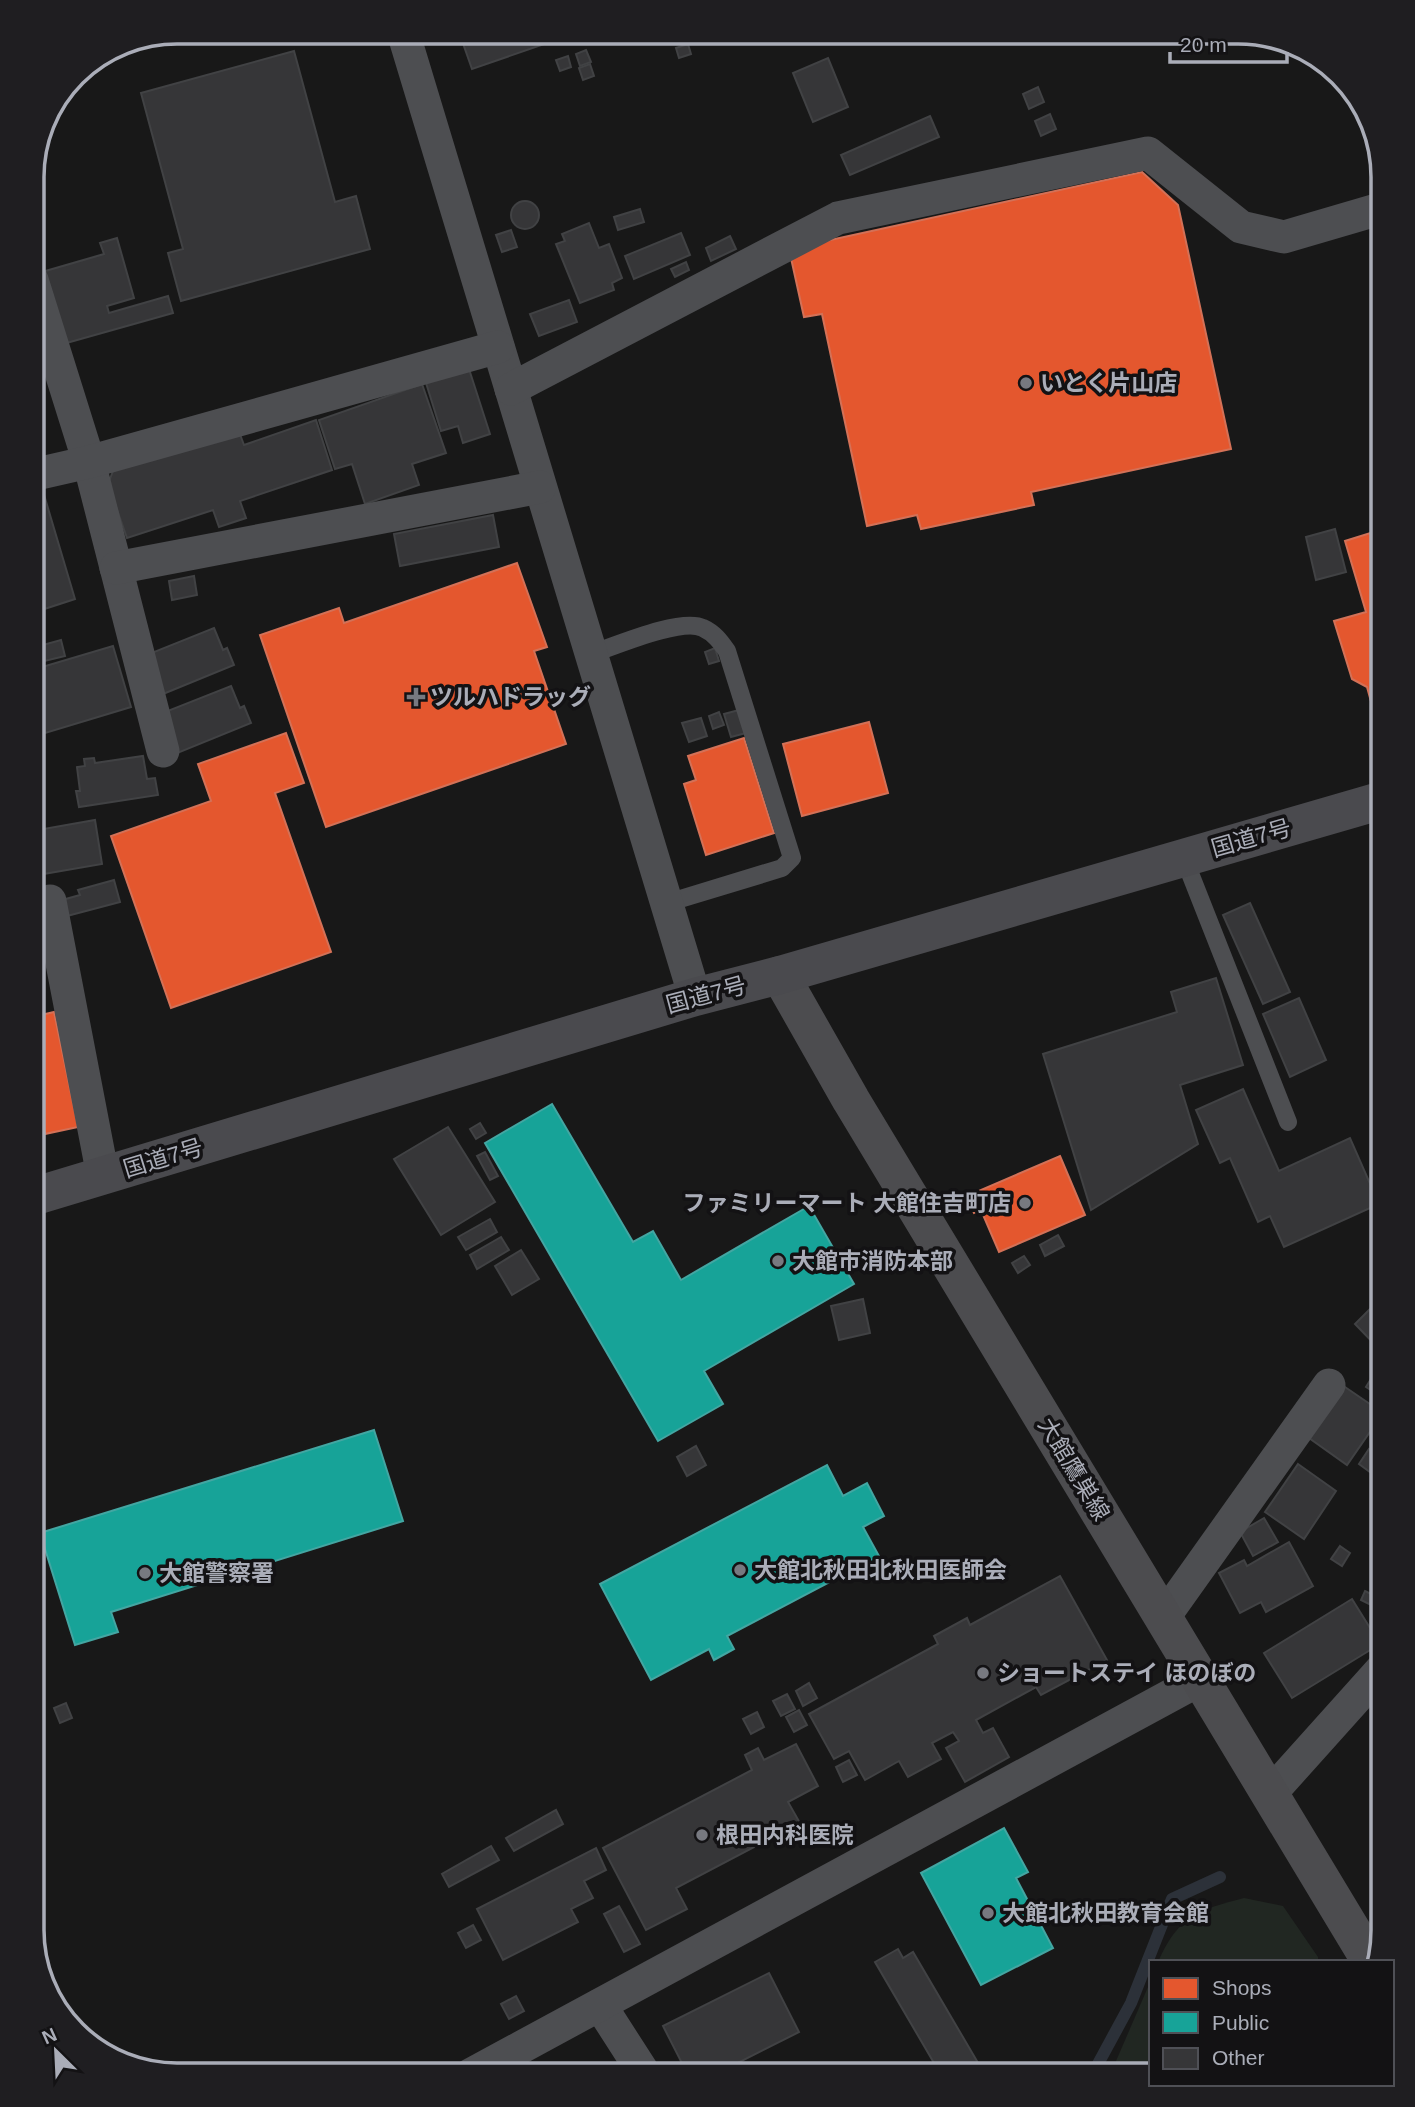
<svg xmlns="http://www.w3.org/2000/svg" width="1415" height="2107" font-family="Arial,'Noto Sans JP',sans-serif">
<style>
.green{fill:#212722}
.shops{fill:#e4572e;stroke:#d37157;stroke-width:2}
.public{fill:#17a398;stroke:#43a6a2;stroke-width:2}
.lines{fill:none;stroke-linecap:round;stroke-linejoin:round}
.stream{stroke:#2c3139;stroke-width:12}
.building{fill:#363638;stroke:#414244;stroke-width:2}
.lane{stroke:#4d4e51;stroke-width:18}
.street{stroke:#4d4e51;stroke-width:33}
.secondary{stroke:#4c4c4f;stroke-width:38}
.highway{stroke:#4a4a4e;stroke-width:38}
.poi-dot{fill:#777980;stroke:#131214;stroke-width:2.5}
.labels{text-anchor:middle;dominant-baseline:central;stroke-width:7;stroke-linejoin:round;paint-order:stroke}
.poi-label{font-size:23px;font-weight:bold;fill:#aaadb8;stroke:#131214;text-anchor:start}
.street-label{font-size:23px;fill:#aaadb8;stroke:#131214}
.rim{fill:none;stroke:#aaadb8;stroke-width:3.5}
</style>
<rect width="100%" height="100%" fill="#181818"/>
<g class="green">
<path d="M1244 1898 1283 1906 1318 1957V1962H1158C1178 1916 1198 1910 1244 1898Z"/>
<path d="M1151 1980V2075H1110Z"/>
</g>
<g class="shops">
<path d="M1142 172 1178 205 1231 449 1031 492 1034 505 921 529 917 515 867 526 822 314 804 317 789 249Z"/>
<path d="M1383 529V714L1375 716 1367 687 1352 679 1334 621 1366 612 1345 541Z"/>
<path d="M517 563 547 647 534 651 566 744 326 827 260 635 339 608 344 623Z"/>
<path d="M869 722 888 793 802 816 783 744Z"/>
<path d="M286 733 304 783 275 793 331 952 171 1008 111 836 211 801 198 764Z"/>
<path d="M744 738 774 833 706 855 684 784 696 780 688 756Z"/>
<path d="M54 1012 78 1127 45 1134 42 1120 32 1122V1017Z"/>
<path d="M1060 1156 1085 1215 999 1252 981 1210 974 1213 967 1196Z"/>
</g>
<g class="public">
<path d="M552 1104 633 1242 653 1231 681 1280 809 1206 854 1284 704 1371 723 1404 658 1441 485 1143Z"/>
<path d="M374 1430 403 1521 111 1612 118 1632 75 1645 40 1533Z"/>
<path d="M827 1465 843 1496 867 1483 884 1516 863 1527 879 1556 727 1636 734 1649 714 1660 709 1649 651 1680 600 1584Z"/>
<path d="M1004 1828 1028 1872 1016 1878 1053 1948 981 1985 921 1873Z"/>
</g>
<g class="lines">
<path class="stream" d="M1092 2075 1131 2003 1172 1899 1220 1877"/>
</g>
<g class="building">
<path d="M459 32H579L472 69Z"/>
<path d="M688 44 691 54 679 58 676 48Z"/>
<path d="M586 50 591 62 580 66 576 54Z"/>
<path d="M294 51 335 202 356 196 370 249 181 301 168 253 183 249 141 93Z"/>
<path d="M568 56 571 67 560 71 556 60Z"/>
<path d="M828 58 848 107 813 122 793 73Z"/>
<path d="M590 64 594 76 583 80 579 68Z"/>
<path d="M1038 87 1044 102 1029 109 1023 94Z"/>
<path d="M1050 114 1056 129 1041 136 1035 121Z"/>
<path d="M930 116 939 137 850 175 841 155Z"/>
<circle cx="525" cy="215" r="14"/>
<path d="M640 209 644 222 618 230 614 217Z"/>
<path d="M589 223 599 248 609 244 622 278 612 283 614 290 580 303 556 244 565 241 562 234Z"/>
<path d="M511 230 517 247 502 252 496 235Z"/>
<path d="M681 233 690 255 634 279 625 256Z"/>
<path d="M730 236 736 249 711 261 706 248Z"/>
<path d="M117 238 134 298 107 306 109 313 168 296 173 313 63 344 42 272 104 254 100 243Z"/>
<path d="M686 262 689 270 675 277 671 269Z"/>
<path d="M569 300 577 322 539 336 530 314Z"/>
<path d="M469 369 490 434 463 443 458 426 441 431 426 383Z"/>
<path d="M422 384 446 453 412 464 419 485 365 504 352 464 335 469 319 420Z"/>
<path d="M316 420 332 470 240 501 246 518 219 527 213 510 127 538 108 484 113 471 238 429 244 445Z"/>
<path d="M42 488 75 599 32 613V491Z"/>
<path d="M493 515 499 547 400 566 394 534Z"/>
<path d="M1335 529 1346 572 1316 580 1306 537Z"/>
<path d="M194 576 197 595 172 600 169 581Z"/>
<path d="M214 628 223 650 227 648 234 665 158 696 149 654Z"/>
<path d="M61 640 65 656 32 664V648Z"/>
<path d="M113 646 131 707 32 737V670Z"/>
<path d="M715 648 719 661 709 664 705 652Z"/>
<path d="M231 686 240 708 244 706 251 723 175 754 165 712Z"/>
<path d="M739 710 746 733 731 737 724 714Z"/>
<path d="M719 712 724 725 713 729 709 716Z"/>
<path d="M701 718 707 736 689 742 682 723Z"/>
<path d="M143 756 147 779 155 778 158 795 79 807 76 791H80L77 767 85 766 84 759 94 758 95 763Z"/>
<path d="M95 820 102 864 32 876V831Z"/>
<path d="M114 880 120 902 67 916 62 900 80 895 78 890Z"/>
<path d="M1250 903 1290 992 1263 1004 1223 915Z"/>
<path d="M1216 978 1243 1065 1180 1085 1198 1144 1091 1210 1043 1054 1177 1012 1171 992Z"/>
<path d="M1299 998 1326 1060 1290 1077 1263 1014Z"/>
<path d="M1243 1089 1279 1171 1350 1138 1379 1204 1284 1247 1270 1216 1258 1222 1230 1158 1220 1163 1196 1110Z"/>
<path d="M480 1123 486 1133 476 1139 470 1129Z"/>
<path d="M448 1127 495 1202 441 1235 394 1159Z"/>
<path d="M485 1152 498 1176 490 1180 477 1156Z"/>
<path d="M490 1219 497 1232 466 1250 458 1237Z"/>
<path d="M1058 1235 1064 1246 1045 1256 1040 1245Z"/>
<path d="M501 1237 509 1250 477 1269 470 1255Z"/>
<path d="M521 1250 539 1279 512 1295 495 1266Z"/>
<path d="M1024 1256 1030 1265 1018 1273 1012 1263Z"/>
<path d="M1383 1296V1353L1355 1324Z"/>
<path d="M863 1299 870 1333 839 1340 831 1306Z"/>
<path d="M1381 1363 1383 1364V1398L1366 1387Z"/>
<path d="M1345 1387 1383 1413 1347 1465 1309 1438Z"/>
<path d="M696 1446 706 1465 687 1476 677 1457Z"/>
<path d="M1369 1449 1383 1459 1374 1475 1359 1464Z"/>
<path d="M1298 1464 1336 1491 1304 1539 1265 1512Z"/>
<path d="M1264 1518 1278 1542 1253 1556 1240 1532Z"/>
<path d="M1289 1542 1313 1586 1266 1612 1261 1602 1240 1613 1219 1573 1244 1560 1247 1566Z"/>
<path d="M1340 1546 1350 1553 1342 1566 1331 1559Z"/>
<path d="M1060 1576 1107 1660 1041 1695 1036 1687 976 1720 983 1733 993 1728 1009 1757 965 1782 946 1748 959 1741 953 1732 932 1743 941 1759 908 1777 899 1761 865 1780 849 1751 834 1759 809 1714 938 1644 934 1636 967 1618 970 1625Z"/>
<path d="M1365 1591 1383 1600V1611L1361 1600Z"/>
<path d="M1352 1599 1380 1644 1292 1698 1264 1653Z"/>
<path d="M809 1683 817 1698 803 1706 796 1691Z"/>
<path d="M787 1694 795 1709 781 1716 773 1701Z"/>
<path d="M66 1703 72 1718 60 1723 54 1708Z"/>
<path d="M799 1710 807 1725 794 1732 786 1717Z"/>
<path d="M757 1712 764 1727 751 1734 743 1719Z"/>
<path d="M796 1744 818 1786 788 1802 800 1823 676 1888 687 1909 646 1930 603 1848 752 1770 745 1755 758 1748 764 1760Z"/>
<path d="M849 1760 857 1775 843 1782 836 1767Z"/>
<path d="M556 1810 563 1824 514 1851 506 1838Z"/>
<path d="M491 1846 499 1860 449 1887 442 1874Z"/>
<path d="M596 1848 606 1870 584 1881 593 1898 571 1909 578 1922 503 1960 477 1909Z"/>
<path d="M619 1906 640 1944 624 1952 604 1914Z"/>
<path d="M473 1925 481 1940 466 1948 458 1933Z"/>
<path d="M898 1949 903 1958 913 1952 984 2073 980 2075H941L875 1962Z"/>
<path d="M769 1973 799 2032 714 2075H688L663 2026Z"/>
<path d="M516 1996 524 2011 509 2019 501 2004Z"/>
<path d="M923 2063 930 2075H900Z"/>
</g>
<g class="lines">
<g class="lane">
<path d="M591 654C615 646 682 617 703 628 714 633 720 641 727 651L792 858 782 868 667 903"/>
<path d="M1184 858 1288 1122"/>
</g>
<g class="street">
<path d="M403 32 695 997"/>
<path d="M32 280 89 462 163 751"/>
<path d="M511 389 838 218 1148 153 1241 227 1284 237 1383 208"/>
<path d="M32 475 89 462 498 347"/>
<path d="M116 568 540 487"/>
<path d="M50 901 103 1176"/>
<path d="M1164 1617 1329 1385"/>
<path d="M1270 1794 1383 1668"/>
<path d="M600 2005 645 2075"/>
<path d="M470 2075 1201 1679"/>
</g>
<path class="secondary" d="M780 975 851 1100 1371 1962"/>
<path class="highway" d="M32 1197 695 997 780 975 1383 800"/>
</g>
<g class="poi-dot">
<circle cx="1026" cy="383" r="7"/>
<path d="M412.5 686.5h7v7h7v7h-7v7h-7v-7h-7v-7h7z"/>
<circle cx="1025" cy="1203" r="7"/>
<circle cx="778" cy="1261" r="7"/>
<circle cx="740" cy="1570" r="7"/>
<circle cx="145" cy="1573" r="7"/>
<circle cx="983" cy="1673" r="7"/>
<circle cx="702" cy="1835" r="7"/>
<circle cx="988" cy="1913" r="7"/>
</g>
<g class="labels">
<g class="poi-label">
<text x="1040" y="383">いとく片山店</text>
<text x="430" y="697">ツルハドラッグ</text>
<text x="1011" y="1203" text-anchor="end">ファミリーマート 大館住吉町店</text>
<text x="792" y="1261">大館市消防本部</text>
<text x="754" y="1570">大館北秋田北秋田医師会</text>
<text x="159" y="1573">大館警察署</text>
<text x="997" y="1673">ショートステイ ほのぼの</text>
<text x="716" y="1835">根田内科医院</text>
<text x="1002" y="1913">大館北秋田教育会館</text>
</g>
<g class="street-label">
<text transform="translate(1251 838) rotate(-16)">国道7号</text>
<text transform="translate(706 995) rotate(-15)">国道7号</text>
<text transform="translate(163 1158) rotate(-17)">国道7号</text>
<text transform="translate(1074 1469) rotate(59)">大館鷹巣線</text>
</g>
</g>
<path d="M0 0H1415V2107H0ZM177 44H1238A133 133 0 0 1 1371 177V1930A133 133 0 0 1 1238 2063H177A133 133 0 0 1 44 1930V177A133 133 0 0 1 177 44Z" fill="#1f1e21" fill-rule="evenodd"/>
<path class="rim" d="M177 44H1238A133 133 0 0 1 1371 177V1930A133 133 0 0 1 1238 2063H177A133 133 0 0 1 44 1930V177A133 133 0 0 1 177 44Z"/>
<rect x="1149" y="1960" width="245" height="126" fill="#131214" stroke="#4f5056" stroke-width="2"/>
<rect x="1163" y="1978" width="35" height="21" fill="#e4572e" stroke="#4f5056" stroke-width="2"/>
<text x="1212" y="1995" font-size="21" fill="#aaadb8">Shops</text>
<rect x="1163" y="2012" width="35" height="21" fill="#17a398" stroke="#4f5056" stroke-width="2"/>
<text x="1212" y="2030" font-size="21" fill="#aaadb8">Public</text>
<rect x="1163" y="2048" width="35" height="21" fill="#363638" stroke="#4f5056" stroke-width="2"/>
<text x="1212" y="2065" font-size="21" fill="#aaadb8">Other</text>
<g transform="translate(56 2051) rotate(336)" stroke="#131214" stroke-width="5" paint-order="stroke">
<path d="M0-5L12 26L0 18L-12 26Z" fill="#aaadb8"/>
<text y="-10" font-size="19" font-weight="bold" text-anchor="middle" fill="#aaadb8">N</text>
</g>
<path d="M1170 52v10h117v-10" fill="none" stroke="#aaadb8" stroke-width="3.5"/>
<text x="1180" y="52" font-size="21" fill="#aaadb8" stroke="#131214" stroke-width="5" paint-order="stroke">20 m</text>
</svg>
